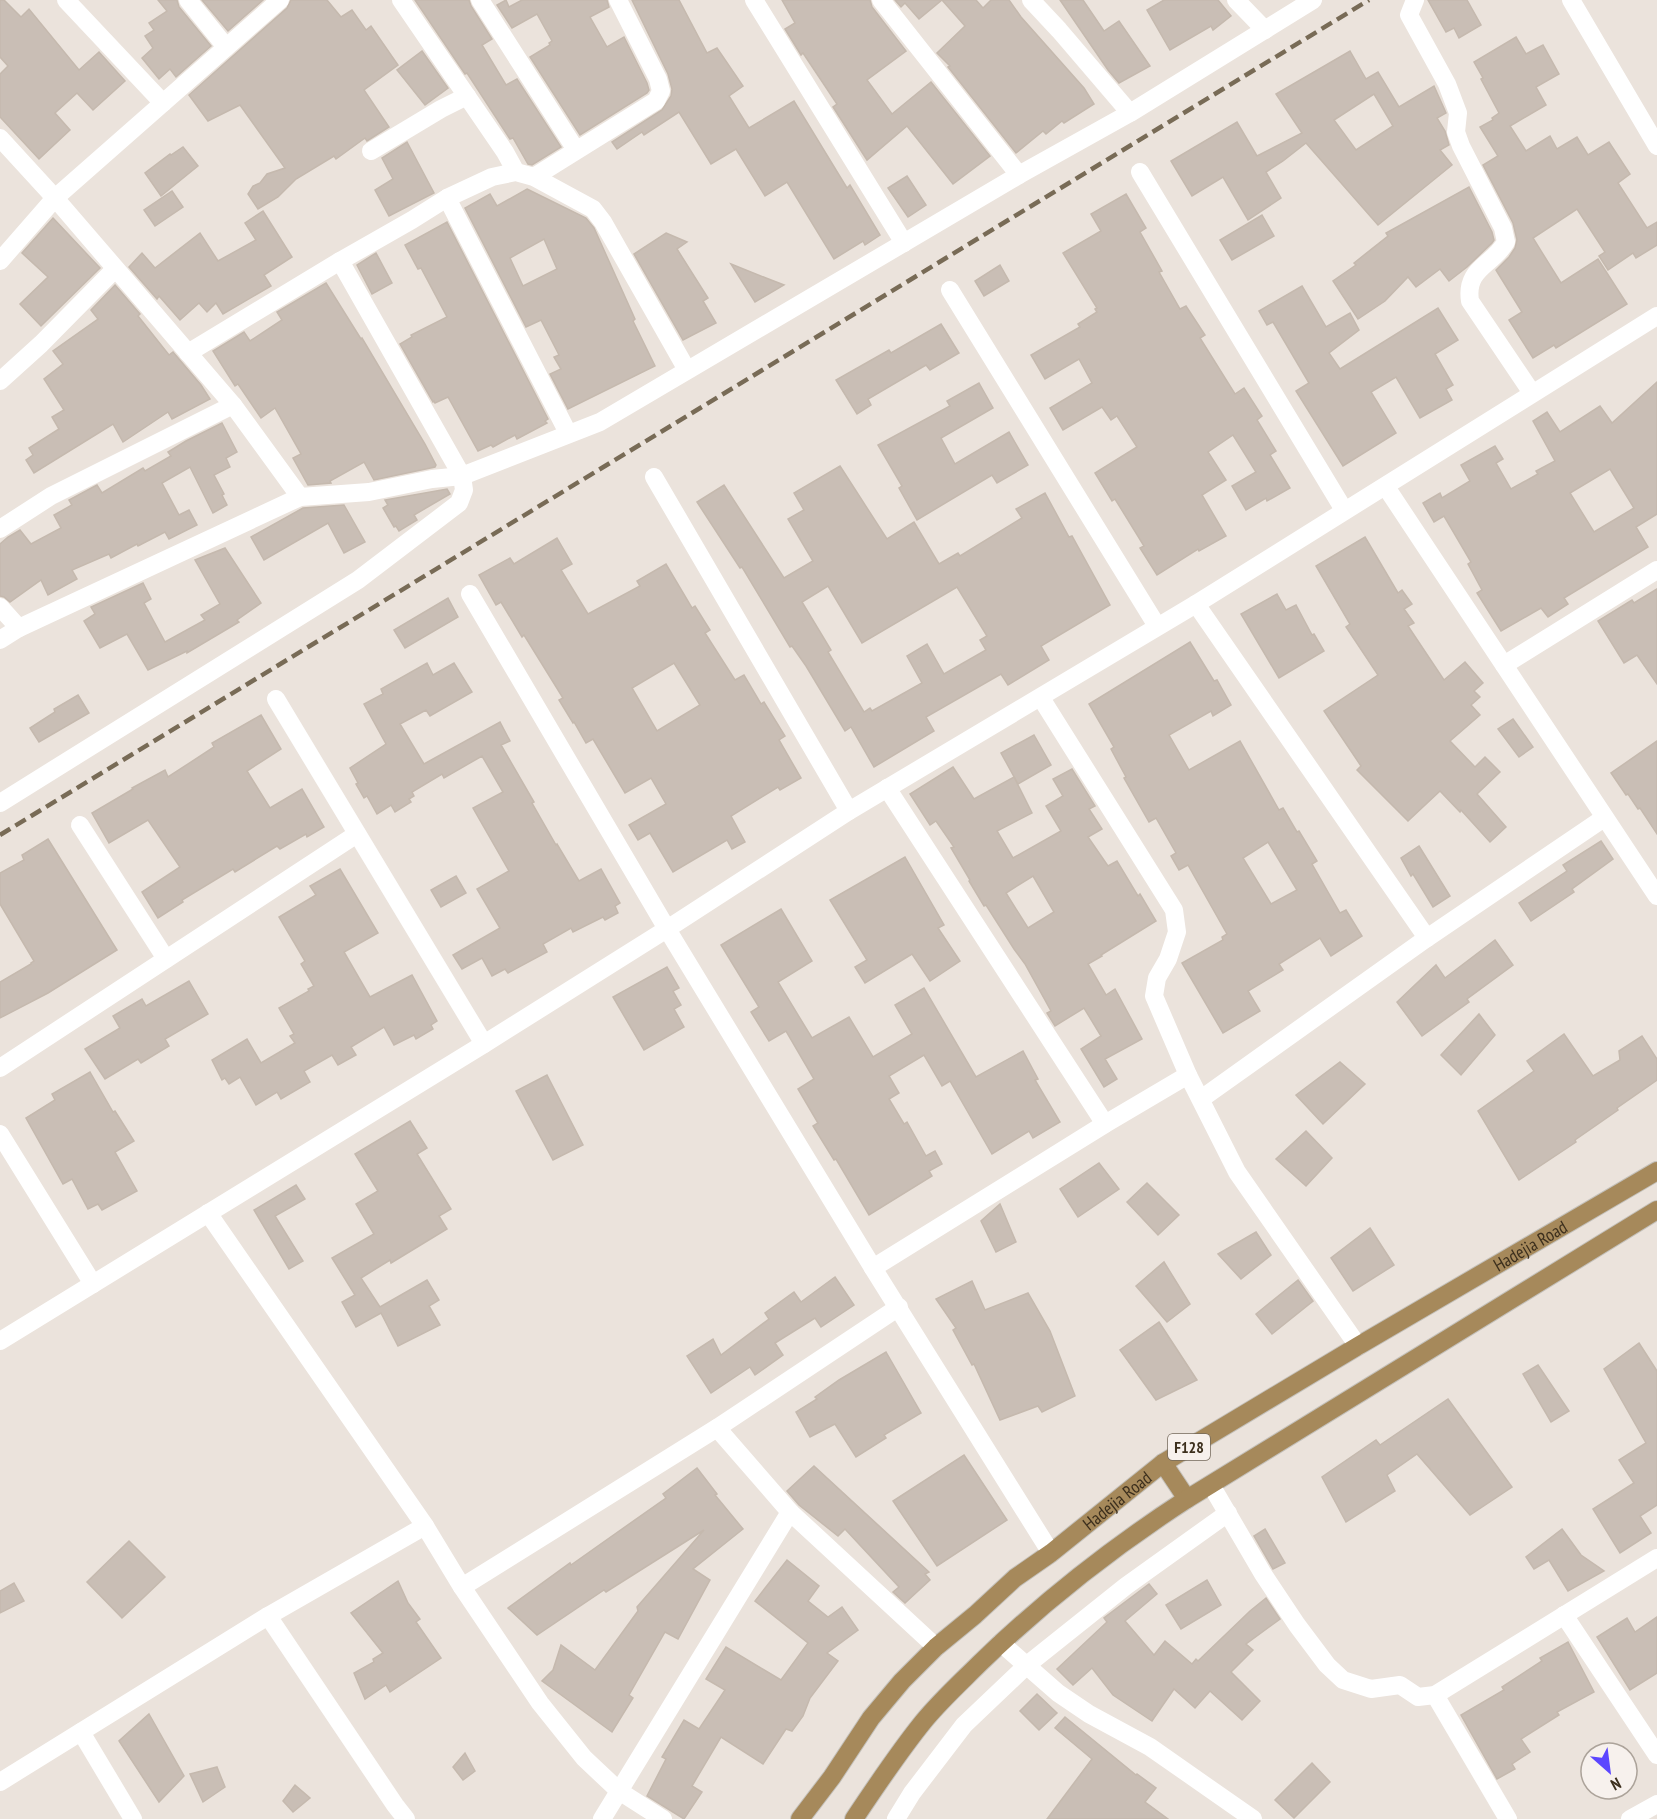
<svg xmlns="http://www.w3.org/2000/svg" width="1657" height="1819" font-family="'PT Sans Narrow',sans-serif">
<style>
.building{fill:#c9beb5;stroke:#c5b9ae;stroke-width:1.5;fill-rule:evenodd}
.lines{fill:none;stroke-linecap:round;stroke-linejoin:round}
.primary-casing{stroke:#c4c1bb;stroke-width:20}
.street{stroke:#fff;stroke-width:18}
.primary{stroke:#a6895b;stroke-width:18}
.rail{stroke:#786b56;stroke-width:4.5;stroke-dasharray:12 6;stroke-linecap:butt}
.labels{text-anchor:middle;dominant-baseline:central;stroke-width:4.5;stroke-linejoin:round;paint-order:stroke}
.shield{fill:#f7f1ed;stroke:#74695b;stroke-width:1.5}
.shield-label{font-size:16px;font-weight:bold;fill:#3c2f1d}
.street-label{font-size:18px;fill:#3c2f1d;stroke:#f7f1ed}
</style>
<rect width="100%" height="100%" fill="#ebe3dc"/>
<g class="building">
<path d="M0 0H4L21 17 29 9 79 70 99 52 125 81 93 110 77 93 55 113 70 130 39 159 0 117V74L8 66 0 57Z"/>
<path d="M158 0H177L179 7 211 46 176 77 170 69 159 79 142 58 153 48 145 36 154 30 149 23 167 11Z"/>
<path d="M202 0H263L228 31Z"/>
<path d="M291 0H327L341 17 352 10 366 30 371 26 398 65 364 90 389 127 367 141 365 138 336 159 334 156 296 179 278 197 258 209 248 194 253 186 260 183 267 174 285 168 240 105 208 121 189 95 287 8Z"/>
<path d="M415 0H469L471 6 492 39 482 45 506 85 517 79 561 147 532 165 528 164 513 138 510 139 467 73 465 74Z"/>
<path d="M506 0 509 7 522 0H607L609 7 590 17 607 47 624 37 647 83 649 90 647 93 580 135 530 57 550 45 549 43 552 41 537 14 512 28 497 5Z"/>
<path d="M632 0H679L707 53 717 48 743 86 729 96 749 128 794 101 847 188 850 185 880 235 865 245 863 241 834 259 787 182 765 196 736 149 711 164 679 112 644 135 642 132 617 149 612 142 662 110 671 96 672 89 668 74Z"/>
<path d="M782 0H870L872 7 906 51 867 80 892 114 931 82 990 156 953 184 907 126 867 160 833 107 837 104 803 53 801 55 785 29 795 23Z"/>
<path d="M895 0H976L983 8 991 0H1009L1021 17 1084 88 1094 104 1064 123 1062 121 1046 134 1043 131 1016 153 948 67 950 66 937 53 965 26 942 0 919 19 905 3 901 7Z"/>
<path d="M1060 0H1083L1104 31 1119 21 1150 66 1119 83 1108 70Z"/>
<path d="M1164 0H1218L1231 16 1213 30 1211 26 1170 50 1147 10Z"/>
<path d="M1428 0H1467L1481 25 1459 38 1454 28 1446 32Z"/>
<path d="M1516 37 1526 54 1543 45 1559 74 1536 87 1546 105 1510 126 1526 151 1550 136 1557 149 1577 137 1588 155 1609 142 1630 174 1618 183 1647 228 1657 222V245L1636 258 1633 253 1608 270 1599 256 1605 252 1577 209 1533 238 1561 283 1598 259 1627 304 1556 348 1554 345 1533 358 1509 320 1522 312 1496 270 1509 257 1515 248 1517 240 1513 223 1483 165 1498 156 1480 127 1493 120 1492 118 1499 113 1481 79 1483 78 1474 62Z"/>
<path d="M422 51 448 88 425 105 397 70Z"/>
<path d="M1350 51 1366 79 1378 72 1399 107 1434 86 1446 113 1437 118 1445 131 1449 145 1440 150 1452 165 1378 225 1306 143 1283 161 1266 172 1281 198 1248 220 1223 177 1192 196 1171 161 1237 122 1257 156 1302 133 1276 94ZM1374 94 1393 126 1356 150 1334 120Z"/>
<path d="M407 142 434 193 389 216 375 190 393 179 382 158Z"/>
<path d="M183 147 198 166 161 196 145 173 170 154 171 155Z"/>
<path d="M907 176 926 205 908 217 888 188Z"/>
<path d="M1469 187 1492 232 1494 240 1492 243 1467 267 1449 281 1440 269 1416 287 1408 277 1385 301 1358 319 1333 281 1356 265 1354 263 1388 236 1386 233Z"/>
<path d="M527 189 586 218 594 228 635 319 633 321 655 366 568 409 550 374 561 369 554 357 559 355 541 320 526 327 465 208 490 194 497 206ZM544 239 557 269 523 286 510 258Z"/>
<path d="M172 191 183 207 155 226 144 210Z"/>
<path d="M1126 194 1146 228 1140 232 1162 271 1159 272 1180 309 1186 306 1205 335 1200 338 1235 394 1244 388 1262 416 1257 420 1276 451 1270 455 1290 488 1267 501 1266 498 1246 510 1232 486 1256 472 1233 435 1208 452 1226 480 1202 495 1226 536 1199 551 1198 549 1157 575 1140 548 1144 546 1115 499 1112 501 1095 473 1137 447 1117 416 1111 420 1102 407 1063 430 1050 408 1092 383 1079 359 1045 379 1031 355 1080 327 1078 324 1097 312 1095 309 1097 308 1063 253 1101 231 1091 214Z"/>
<path d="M263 211 292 257 264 275 271 286 223 314 216 303 207 312 199 303 180 320 159 296 157 299 129 267 142 253 155 268 200 233 218 261 256 240 245 223Z"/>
<path d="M1262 215 1274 236 1232 260 1220 240Z"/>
<path d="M53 218 100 268 41 326 20 304 48 277 22 253Z"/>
<path d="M447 222 548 419 545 421 547 423 517 439 515 435 493 447 491 445 478 451 448 397 435 403 434 401 433 402 400 344 412 337 411 335 447 317 421 268 418 269 405 245Z"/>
<path d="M666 233 687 242 677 249 708 298 703 301 716 323 683 340 634 254Z"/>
<path d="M376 253 392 283 372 294 357 265Z"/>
<path d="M731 264 766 278 784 285 755 302Z"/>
<path d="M1000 265 1009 281 984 296 975 281Z"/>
<path d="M326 283 361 339 362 338 425 444 436 465 435 467 374 480 364 462 330 481 331 483 308 485 293 458 301 454 275 408 261 418 238 384 235 386 213 351 244 332 250 341 282 320 277 312Z"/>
<path d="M115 285 140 314 138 316 169 355 173 352 201 385 210 399 172 419 168 412 123 442 113 424 34 473 26 460 33 455 29 448 59 429 52 417 64 410 44 379 63 364 53 351 98 319 91 310Z"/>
<path d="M1302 286 1326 327 1350 313 1359 330 1329 353 1340 369 1438 308 1458 340 1435 354 1453 385 1446 389 1452 400 1420 418 1396 377 1371 392 1396 433 1343 466 1296 391 1309 383 1273 322 1267 325 1259 311Z"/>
<path d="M941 324 959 353 930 370 926 365 868 399 871 405 857 414 836 380 889 350 891 353Z"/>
<path d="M1657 382V514L1636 527 1648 547 1564 598 1568 604 1548 617 1541 608 1501 631 1477 593 1482 590 1468 564 1471 562 1444 516 1434 522 1423 503 1440 493 1442 498 1470 481 1461 465 1495 446 1503 459 1496 463 1511 489 1538 474 1536 471 1555 461 1533 421 1547 412 1560 432 1600 406 1612 423ZM1610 469 1634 508 1594 532 1570 493Z"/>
<path d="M979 383 993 408 941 438 955 464 1009 432 1028 465 997 483 992 475 917 520 899 488 902 486 878 445 950 406 947 401Z"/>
<path d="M222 423 237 452 226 458 230 467 214 475 224 494 222 495 227 505 213 513 190 467 162 483 179 515 189 510 197 525 169 539 165 532 138 546 137 544 111 558 109 554 72 570 77 579 48 595 41 580 10 602 4 597 0 596V544L8 537 20 530 31 544 61 528 54 515 72 505 69 500 97 485 102 493 143 468 145 471 171 456 168 452 186 441Z"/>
<path d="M840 466 887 539 914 522 939 564 958 553 960 556 1022 518 1016 509 1045 493 1069 537 1072 536 1110 605 1041 646 1049 660 1008 685 1001 674 926 717 934 731 874 767 851 727 845 731 806 666 792 646 790 647 742 567 740 568 697 502 724 485 784 578 813 561 788 519 804 510 794 493ZM828 586 862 643 957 587 987 636 980 640 986 650 944 674 927 644 907 656 922 683 872 711 870 708 864 712 828 652 831 650 802 602Z"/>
<path d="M447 489 450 494 414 515 417 520 399 531 396 526 394 527 383 508 388 505 385 500Z"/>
<path d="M344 505 365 542 344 553 328 523 264 560 251 537 303 508Z"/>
<path d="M1365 537 1398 593 1402 590 1412 604 1404 609 1414 623 1408 626 1444 680 1465 662 1483 683 1474 691 1480 697 1471 705 1480 715 1450 741 1475 767 1485 757 1500 772 1477 794 1506 827 1490 842 1461 810 1460 812 1440 791 1408 821 1357 770 1361 766 1324 711 1378 675 1346 627 1350 624 1316 566Z"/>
<path d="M557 538 572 564 561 570 588 614 640 586 637 581 666 564 692 608 695 606 710 630 705 633 735 680 744 675 761 704 764 702 785 736 779 740 801 778 780 790 778 787 731 816 745 842 732 849 727 840 673 872 650 833 638 840 629 825 666 804 651 778 625 793 593 739 586 743 574 722 573 723 559 700 563 698 524 635 522 637 501 602 496 605 479 575 510 558 514 564ZM674 663 700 705 657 731 632 688Z"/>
<path d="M225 548 261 603 237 620 239 622 187 653V651L148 670 127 634 100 648 84 621 95 614 91 607 143 583 151 599 144 603 165 642 205 620 201 615 220 604 195 560Z"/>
<path d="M1657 589V684L1637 655 1624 663 1598 621 1632 600 1634 603Z"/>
<path d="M1277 594 1286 610 1296 605 1312 635 1314 634 1324 651 1279 678 1241 614Z"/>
<path d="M448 598 458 617 405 648 394 630Z"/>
<path d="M1190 642 1214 681 1217 680 1231 705 1213 716 1211 711 1169 735 1189 770 1240 741 1279 810 1283 808 1297 832 1299 831 1317 861 1312 864 1340 913 1346 910 1362 936 1331 956 1320 938 1279 964 1283 970 1248 991 1260 1011 1223 1033 1182 963 1223 940 1222 937 1227 934 1188 865 1179 870 1171 856 1176 853 1156 818 1149 822 1124 778 1126 777 1111 749 1114 747 1089 704ZM1268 842 1297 890 1271 904 1243 858Z"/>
<path d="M427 663 433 675 454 663 472 692 430 716 426 710 400 724 424 764 500 722 510 741 501 745 534 802 532 803 556 845 557 844 579 881 601 869 620 903 615 906 618 913 605 920 603 917 573 932 571 928 543 944 547 952 508 973 505 969 492 976 482 958 462 969 453 955 500 928 477 889 509 871 473 808 503 792 482 756 444 778 442 774 412 792 414 796 409 799 411 802 395 812 391 805 377 814 367 796 364 798 356 784 358 783 350 768 386 744 364 704 383 694 381 689Z"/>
<path d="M78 695 89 713 39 742 30 728 55 712 54 709Z"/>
<path d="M261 715 281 749 247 771 270 808 302 789 324 827 307 837 306 834 280 849 277 846 235 872 233 869 182 900 183 902 158 918 142 892 180 867 148 820 109 843 92 813 133 789 132 788 165 770 168 777 214 747 212 743Z"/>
<path d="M1513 719 1533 747 1519 757 1498 729Z"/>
<path d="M1034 735 1051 765 1018 784 1001 753Z"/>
<path d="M1657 741V834L1640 808 1638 809 1628 794 1626 795 1611 773Z"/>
<path d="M953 767 974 799 1014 777 1032 813 997 831 1013 858 1061 831 1046 806 1063 796 1053 779 1072 769 1095 806 1089 809 1102 829 1088 837 1108 866 1117 861 1138 896 1140 894 1156 921 1101 955 1102 956 1088 964 1106 995 1115 989 1142 1039 1105 1059 1117 1079 1104 1087 1081 1049 1101 1036 1084 1008 1055 1026 1047 1013 1051 1011 1025 964 1014 949 986 905 984 906 969 881 970 880 951 848 954 847 936 821 930 825 910 794ZM1033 876 1054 912 1028 928 1006 893Z"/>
<path d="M48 839 117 950 48 993 0 1018V982L31 964V963L34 961 0 904V873L24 860 22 855Z"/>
<path d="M1601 841 1613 859 1572 889 1574 892 1531 921 1519 903 1567 871 1563 865Z"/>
<path d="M1419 846 1450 896 1433 907 1413 874 1411 876 1401 858Z"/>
<path d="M905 857 944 925 938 928 960 961 930 981 912 954 865 983 855 967 867 960 830 900Z"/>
<path d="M340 869 378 933 344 952 370 997 412 975 437 1021 431 1025 433 1029 416 1039 414 1035 394 1045 384 1027 351 1047 356 1055 338 1065 332 1055 304 1071 310 1082 281 1099 277 1092 256 1105 240 1077 229 1084 225 1078 222 1080 212 1060 247 1039 261 1063 295 1043 290 1036 294 1034 279 1008 309 991 308 989 314 986 301 964 305 961 279 917 316 895 310 886Z"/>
<path d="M456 876 466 893 441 907 431 890Z"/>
<path d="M781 909 812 961 778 982 812 1038 849 1017 873 1057 912 1034 895 1005 924 988 976 1077 1023 1051 1038 1079 1035 1080 1060 1122 1033 1138 1029 1131 992 1154 950 1081 942 1086 924 1055 889 1076 899 1093 889 1099 904 1124 907 1122 926 1156 935 1151 942 1164 929 1171 932 1176 869 1215 836 1159 834 1160 813 1126 818 1123 798 1089 814 1079 786 1031 769 1041 751 1012 759 1007 721 945Z"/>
<path d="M1495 940 1513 965 1467 999 1469 1002 1422 1036 1397 1002 1436 965 1445 978Z"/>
<path d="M667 967 679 988 673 991 681 1005 674 1009 684 1027 644 1050 613 997Z"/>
<path d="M189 981 208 1014 165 1039 169 1046 141 1063 138 1059 105 1079 85 1049 120 1028 113 1016 142 999 146 1006Z"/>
<path d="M1479 1014 1495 1035 1461 1075 1441 1055Z"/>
<path d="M1564 1034 1593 1076 1620 1060 1619 1051 1642 1036 1657 1059V1080L1617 1108 1618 1110 1575 1140 1576 1142 1519 1180 1478 1111 1534 1071 1527 1061Z"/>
<path d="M1340 1062 1365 1084 1323 1124 1296 1095Z"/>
<path d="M90 1072 113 1112 115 1111 134 1141 115 1152 137 1191 102 1210 98 1204 88 1209 72 1179 63 1184 26 1118 55 1100 52 1094Z"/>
<path d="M547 1075 583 1145 553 1160 516 1091Z"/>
<path d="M410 1121 427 1148 417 1154 451 1209 439 1216 447 1229 391 1263 390 1260 361 1278 380 1307 427 1280 439 1300 429 1306 440 1325 398 1346 381 1313 356 1327 342 1302 355 1295 332 1258 374 1234 356 1204 378 1191 355 1154Z"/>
<path d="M1306 1131 1332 1158 1306 1186 1276 1159Z"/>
<path d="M1099 1163 1119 1189 1078 1217 1060 1189Z"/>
<path d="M1147 1183 1179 1215 1158 1235 1127 1202Z"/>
<path d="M296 1185 305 1199 275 1216 303 1261 289 1269 254 1210Z"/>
<path d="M1000 1204 1016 1242 996 1252 981 1221Z"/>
<path d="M1370 1228 1394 1265 1353 1291 1331 1258Z"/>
<path d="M1256 1232 1271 1255 1241 1279 1218 1254Z"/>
<path d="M1164 1262 1190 1304 1167 1322 1136 1286Z"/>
<path d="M835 1277 854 1305 821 1327 815 1318 775 1343 783 1355 755 1375 750 1367 711 1393 687 1356 713 1339 721 1355 769 1319 765 1313 794 1292 801 1302Z"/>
<path d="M1298 1280 1313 1301 1272 1334 1256 1314Z"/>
<path d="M972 1281 985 1310 1028 1293 1050 1331 1075 1396 1042 1412 1038 1406 1000 1420 974 1364 972 1365 953 1330 956 1328 936 1299Z"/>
<path d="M1159 1322 1197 1380 1156 1400 1120 1350Z"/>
<path d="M1639 1343 1657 1371V1505L1640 1516 1651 1533 1620 1553 1593 1509 1634 1483 1619 1460 1646 1443 1604 1369Z"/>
<path d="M886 1352 921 1413 884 1435 886 1438 856 1457 835 1424 810 1437 796 1412 817 1399 815 1397 839 1380Z"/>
<path d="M1538 1365 1569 1411 1551 1422 1523 1374Z"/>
<path d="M1448 1399 1512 1487 1470 1515 1417 1454 1387 1475 1395 1491 1346 1522 1322 1477 1376 1440 1380 1445Z"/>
<path d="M964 1455 1007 1520 937 1566 893 1501Z"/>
<path d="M814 1466 929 1572 925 1574 930 1580 905 1603 893 1592 899 1587 845 1529 838 1536 799 1505 787 1491Z"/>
<path d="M697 1468 717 1494 715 1495 743 1529 693 1569 710 1580 678 1639 665 1632 629 1695 633 1698 612 1732 542 1681 553 1670 561 1645 595 1670 638 1611 637 1607 704 1530 606 1592 604 1590 537 1635 508 1608 570 1563 571 1565 666 1498 663 1494Z"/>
<path d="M1265 1529 1285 1563 1273 1569 1254 1536Z"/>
<path d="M1562 1529 1581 1555 1604 1571 1568 1591 1549 1560 1534 1569 1526 1557Z"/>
<path d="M129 1541 165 1577 122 1618 87 1582Z"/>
<path d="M787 1560 819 1586 808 1601 828 1617 842 1607 858 1630 827 1653 838 1661 810 1698 803 1716 792 1731 786 1729 763 1764 721 1737 692 1786 702 1792 684 1819 647 1796 666 1759 662 1757 684 1720 699 1729 725 1690 706 1679 726 1647 781 1680 808 1643 755 1601Z"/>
<path d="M1207 1580 1221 1605 1181 1629 1166 1605Z"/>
<path d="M398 1581 408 1603 420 1619 416 1622 441 1658 390 1692 386 1685 365 1699 354 1673 374 1662 373 1659 383 1653 351 1613Z"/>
<path d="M14 1583 24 1601 0 1613V1591Z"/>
<path d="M1149 1584 1157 1594 1125 1621 1154 1655 1165 1641 1192 1664 1196 1659 1198 1661 1250 1611 1266 1598 1280 1619 1246 1644 1253 1650 1231 1672 1260 1701 1242 1720 1210 1691 1195 1708 1174 1689 1152 1721 1113 1695 1092 1668 1073 1685 1057 1669 1107 1622 1104 1618Z"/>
<path d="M1657 1617V1673L1630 1690 1597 1637 1627 1618 1635 1632Z"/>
<path d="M1568 1642 1594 1692 1557 1712 1559 1715 1521 1739 1530 1752 1512 1764 1515 1769 1497 1779 1461 1715 1504 1690 1502 1687 1542 1661 1540 1658Z"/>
<path d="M1037 1694 1057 1713 1039 1730 1020 1711Z"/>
<path d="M149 1714 184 1776 159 1802 119 1741Z"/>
<path d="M1065 1717 1136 1775 1137 1774 1156 1788 1145 1802 1168 1819H1047L1092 1759 1055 1728Z"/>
<path d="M465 1753 475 1771 463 1780 453 1767Z"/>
<path d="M1312 1763 1330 1782 1294 1818 1275 1800Z"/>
<path d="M217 1767 225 1787 203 1802 190 1774Z"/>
<path d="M295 1785 310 1798 293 1812 283 1801Z"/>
</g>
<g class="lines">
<defs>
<g id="primary">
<path d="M1163 1463 1187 1499"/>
<path id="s1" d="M800 1819 832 1777 871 1718 902 1681 936 1647 975 1615 1015 1578 1051 1553 1163 1463 1358 1346 1657 1171"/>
<path d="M854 1819C876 1786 898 1753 923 1722 940 1701 961 1682 980 1663 1044 1601 1113 1547 1187 1499L1657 1210"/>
</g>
</defs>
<use href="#primary" class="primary-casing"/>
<g class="street">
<path d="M66 0 163 103"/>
<path d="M188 0 226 47"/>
<path d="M401 0 505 152 516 172"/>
<path d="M480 0 576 150"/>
<path d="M754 0 904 243"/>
<path d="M881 0 1019 175"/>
<path d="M1031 0 1059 30 1130 113"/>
<path d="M1236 0 1265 30"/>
<path d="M1415 0 1409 15 1447 84 1458 113 1456 132 1461 146 1503 228 1506 242C1492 266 1465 268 1470 301L1532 393"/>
<path d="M1571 0 1657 146"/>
<path d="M0 138 55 198 233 405 300 497"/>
<path d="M371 151 441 109 467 96"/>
<path d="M1140 172 1344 510"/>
<path d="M534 177 656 101 661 91 658 79 618 0"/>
<path d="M447 198 568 433"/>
<path d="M0 261 55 198 280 0"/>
<path d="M950 290 1157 626"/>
<path d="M188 353 340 261 412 220 447 198 492 177 516 172 534 177 593 209 603 222 687 370"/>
<path d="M0 381 41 344 115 269"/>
<path d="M654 477 849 811"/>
<path d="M1386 487 1657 896"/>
<path d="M0 529 51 496 233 405"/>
<path d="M470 594 667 929 873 1268 1051 1553"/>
<path d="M1196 604 1427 938"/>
<path d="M0 607 19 628"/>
<path d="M0 640 19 628 300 497 369 492 432 479 462 476 600 422 1019 175 1130 113 1313 0"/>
<path d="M1504 665 1657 570"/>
<path d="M1041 698 1174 910 1177 932 1168 959 1157 978 1154 996 1188 1075 1237 1172 1358 1346"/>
<path d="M276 699 484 1044"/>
<path d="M887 788 1105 1124"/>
<path d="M0 803 358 580 459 503 464 490 462 476 340 261"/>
<path d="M80 825 166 959"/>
<path d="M0 1068 357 834"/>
<path d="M1201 1099 1427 938 1604 818"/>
<path d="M0 1134 93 1284"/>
<path d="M208 1213 425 1526 462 1587 540 1703 584 1758 619 1791 663 1819"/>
<path d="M873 1268 1105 1124 1188 1075"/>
<path d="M0 1341 484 1044 667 929 849 811 1196 604 1657 316"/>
<path d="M717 1428 790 1512 936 1647"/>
<path d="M1211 1485 1263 1574 1297 1625 1327 1665 1343 1680 1371 1689 1400 1685 1418 1697 1435 1695 1657 1558"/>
<path d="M462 1587 717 1428 899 1307"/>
<path d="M1564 1615 1657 1755"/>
<path d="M268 1616 395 1805 406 1819"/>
<path d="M1001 1643 1058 1693 1089 1714 1150 1747 1253 1819"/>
<path d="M1435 1695 1508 1819"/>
<path d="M81 1732 133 1819"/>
<path d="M0 1782 268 1616 425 1526"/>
<path d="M602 1819 790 1512"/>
<path d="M896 1819 912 1793 964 1725 1027 1665 1126 1586 1228 1513"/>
<path d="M1630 1819 1657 1804"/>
</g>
<use href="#primary" class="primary"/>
<path class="rail" d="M0 835 1369 0"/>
</g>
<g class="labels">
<rect class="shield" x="1168" y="1434" width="42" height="26" rx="4.5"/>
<g class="shield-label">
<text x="1189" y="1447">F128</text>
</g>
<g class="street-label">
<text stroke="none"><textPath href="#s1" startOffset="939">Hadejia Road</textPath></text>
<text stroke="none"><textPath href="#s1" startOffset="453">Hadejia Road</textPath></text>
</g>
</g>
<g transform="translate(1609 1771) rotate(152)"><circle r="28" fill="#f7f1ed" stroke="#aca39a" stroke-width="1.5"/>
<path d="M0-4.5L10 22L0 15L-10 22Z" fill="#5c46ff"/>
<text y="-9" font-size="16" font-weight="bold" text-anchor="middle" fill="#3c2f1d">N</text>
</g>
</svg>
